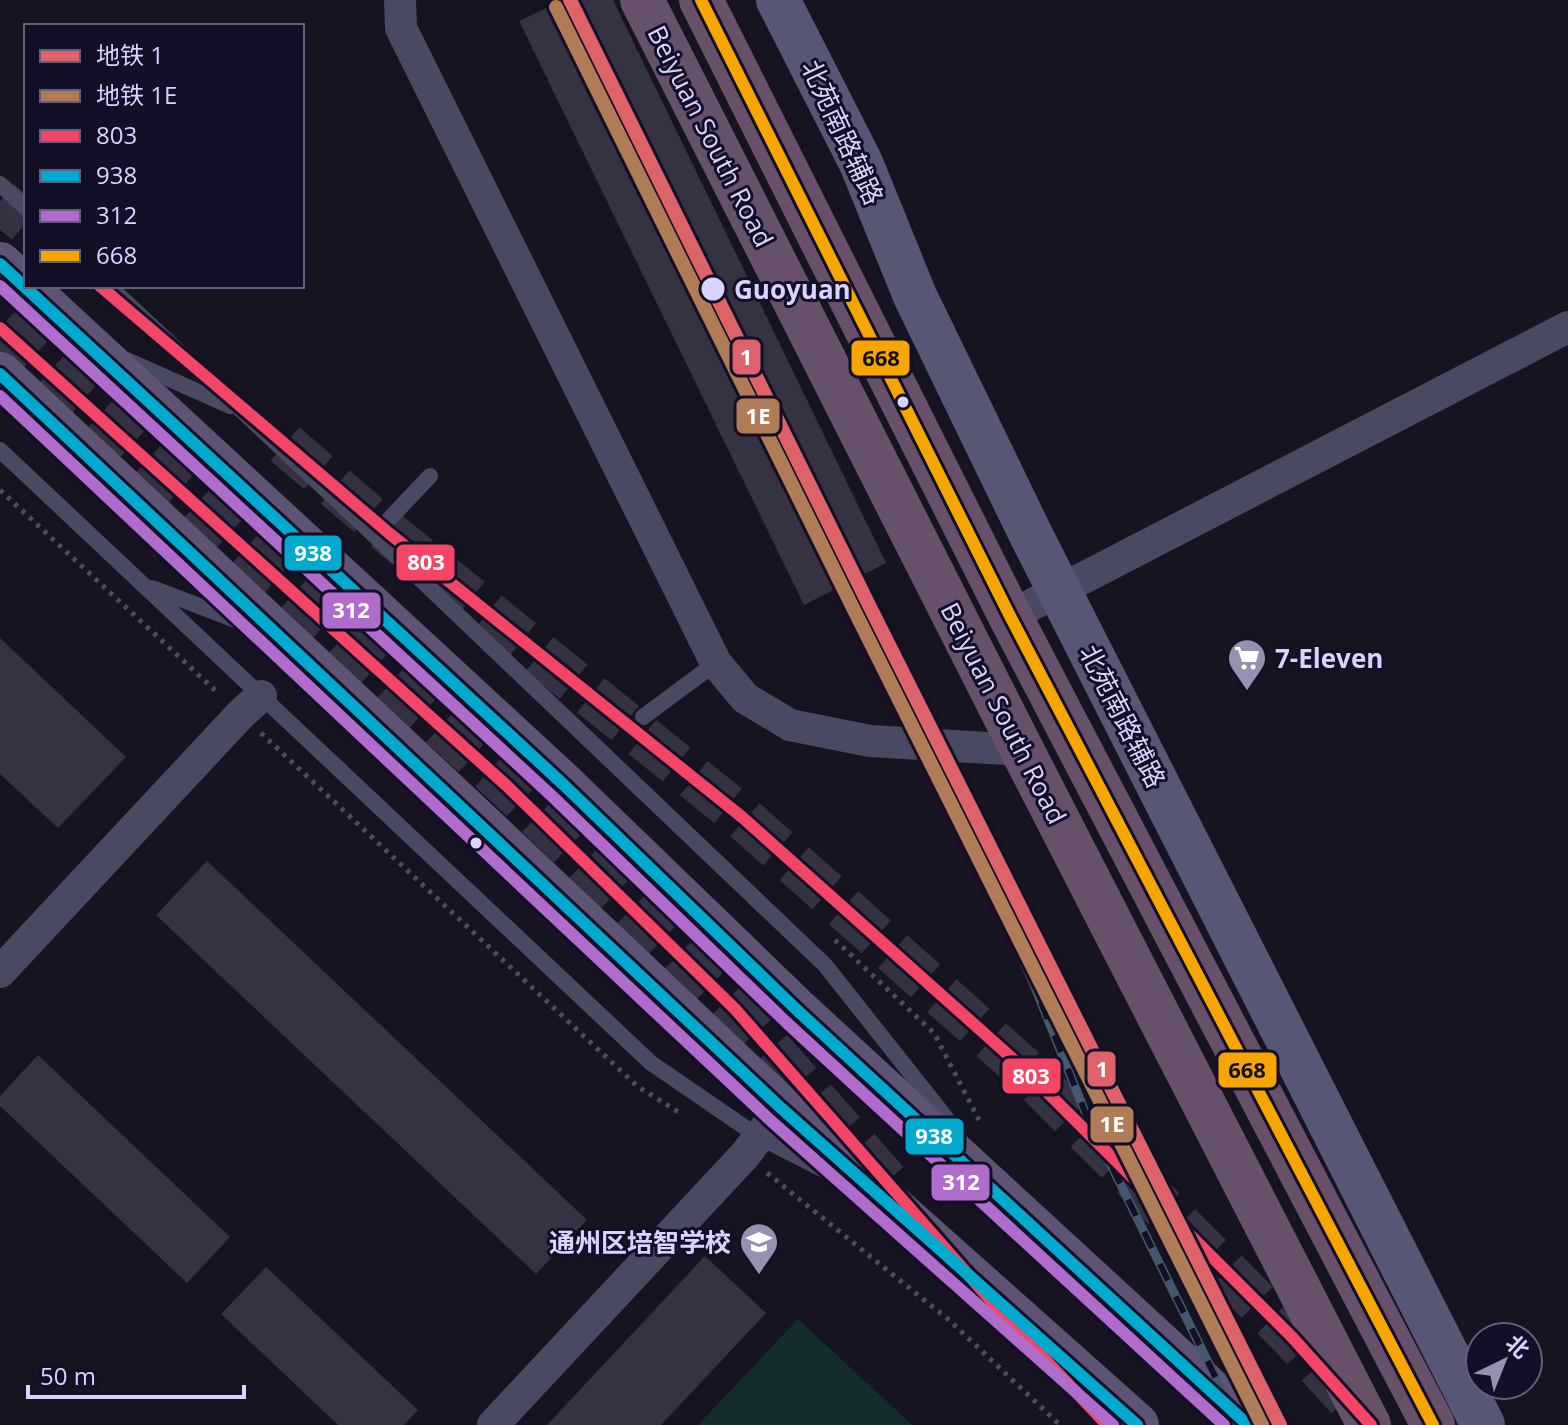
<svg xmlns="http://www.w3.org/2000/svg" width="1568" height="1425" font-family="'Open Sans','Noto Sans SC',sans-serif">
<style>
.green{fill:#132c2d}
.building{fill:#343243}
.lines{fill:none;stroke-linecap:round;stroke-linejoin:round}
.highway-tunnel{stroke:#333142;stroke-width:44;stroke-dasharray:44 22;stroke-linecap:butt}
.path{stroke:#44505f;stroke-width:5;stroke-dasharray:4 6;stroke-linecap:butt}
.lane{stroke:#4a4962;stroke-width:16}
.street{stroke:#4a4962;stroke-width:32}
.secondary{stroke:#575674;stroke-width:44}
.primary{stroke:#5e5373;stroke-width:44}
.highway{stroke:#67516a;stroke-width:44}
.rail-casing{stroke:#43596b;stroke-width:9}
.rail{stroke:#130f26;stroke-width:6;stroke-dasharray:18;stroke-linecap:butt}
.bus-1-casing{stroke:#130f26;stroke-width:18}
.bus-2-casing{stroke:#130f26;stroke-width:18}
.bus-3-casing{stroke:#130f26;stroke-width:18}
.bus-4-casing{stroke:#130f26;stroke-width:18}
.bus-1{stroke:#f34667;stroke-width:12}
.bus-2{stroke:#00a9ce;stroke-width:12}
.bus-3{stroke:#b06ccc;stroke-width:12}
.bus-4{stroke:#f7a600;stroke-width:12}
.metro-1-casing{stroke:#130f26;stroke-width:20}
.metro-2-casing{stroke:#130f26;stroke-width:20}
.metro-1{stroke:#dd626a;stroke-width:14}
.metro-2{stroke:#b07c57;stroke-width:14}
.stop-dot{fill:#d9d4ff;stroke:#130f26;stroke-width:3}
.labels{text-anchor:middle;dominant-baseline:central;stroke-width:6;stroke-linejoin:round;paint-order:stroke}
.street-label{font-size:26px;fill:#d9d4ff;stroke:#130f26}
.stop-label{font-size:26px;font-weight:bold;fill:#d9d4ff;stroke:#130f26;text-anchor:start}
.poi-label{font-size:26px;font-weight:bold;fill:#d9d4ff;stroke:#130f26;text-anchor:start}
.line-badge{stroke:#130f26;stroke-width:3}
.badge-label{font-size:22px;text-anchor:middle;font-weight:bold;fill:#fff}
.pale-badge-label{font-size:22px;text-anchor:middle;font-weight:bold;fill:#111}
</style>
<rect width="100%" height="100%" fill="#161421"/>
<path class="green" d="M798 1319 912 1425H698Z"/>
<g class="building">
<path d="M563 0H613L886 563 804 605 519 21Z"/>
<path d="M0 638 126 757 58 828 0 774Z"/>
<path d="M207 861 587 1220 536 1274 156 915Z"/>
<path d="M38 1055 230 1237 187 1283 0 1106V1096Z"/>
<path d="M705 1256 766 1313 661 1425H547Z"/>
<path d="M266 1267 418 1410 404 1425H338L221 1314Z"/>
</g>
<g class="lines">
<g class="highway-tunnel">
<path d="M0 201 26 223"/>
<path d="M0 328 507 786 735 1009 891 1186"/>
<path d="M285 444 390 534 742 817 1023 1068 1292 1337 1348 1399"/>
</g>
<g class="path">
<path d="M0 490 219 694"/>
<path d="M261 733 637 1086 680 1113"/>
<path d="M835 940 934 1033 979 1120"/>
<path d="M767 1173 949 1320 1060 1425"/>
</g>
<g class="lane">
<path d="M0 184 26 208"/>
<path d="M109 286 374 535 825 965 958 1133"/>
<path d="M127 360 230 406"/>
<path d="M0 450 651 1063 759 1137 828 1172"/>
<path d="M374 535 430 476"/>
<path d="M152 588 246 624"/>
<path d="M643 717 716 663"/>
</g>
<g class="street">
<path d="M400 0 401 28 716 663 745 698 790 725 870 741 1022 750"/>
<path d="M1010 616 1568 327"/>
<path d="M0 972 241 714 261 696"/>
<path d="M493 1425 745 1155 781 1108"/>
</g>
<path class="secondary" d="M778 0 861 163 915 296 1030 533 1483 1425"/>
<g class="primary">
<path d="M0 264 564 785 798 1011 1248 1425"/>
<path d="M0 374 488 831 781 1108 1137 1425"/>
</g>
<g class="highway">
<path d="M642 0 1022 750 1369 1425"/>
<path d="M701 0 1010 616 1433 1425"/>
</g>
<defs>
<path id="rail" d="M998 903 1035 987 1085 1112 1239 1425"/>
</defs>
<use href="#rail" class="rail-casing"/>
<use href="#rail" class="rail"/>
<defs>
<g id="bus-1">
<path d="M100 286 390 534 742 817 1023 1068 1292 1337 1371 1425"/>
<path d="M0 328 507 786 735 1009 1008 1320 1107 1425"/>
</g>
<g id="bus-2">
<path d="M0 264 564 785 798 1011 1248 1425"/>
<path d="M0 374 781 1108 1137 1425"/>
</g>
<g id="bus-3">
<path d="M0 286 553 797 787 1023 1224 1425"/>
<path d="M0 396 770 1120 1113 1425"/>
</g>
<path id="bus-4" d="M701 0 1010 616 1433 1425"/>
</defs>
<use href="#bus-1" class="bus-1-casing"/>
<use href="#bus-2" class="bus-2-casing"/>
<use href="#bus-3" class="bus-3-casing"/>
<use href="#bus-4" class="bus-4-casing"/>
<use href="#bus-1" class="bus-1"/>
<use href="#bus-2" class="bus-2"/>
<use href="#bus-3" class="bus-3"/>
<use href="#bus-4" class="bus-4"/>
<defs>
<path id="metro-1" d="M570 0 868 603 1280 1425"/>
<path id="metro-2" d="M556 7 854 610 1262 1425"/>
</defs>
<use href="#metro-1" class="metro-1-casing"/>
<use href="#metro-2" class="metro-2-casing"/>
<use href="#metro-1" class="metro-1"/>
<use href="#metro-2" class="metro-2"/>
</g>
<defs>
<symbol id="supermarket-pin" viewBox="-11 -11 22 30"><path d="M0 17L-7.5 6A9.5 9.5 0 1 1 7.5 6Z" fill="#9591b1" stroke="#130f26"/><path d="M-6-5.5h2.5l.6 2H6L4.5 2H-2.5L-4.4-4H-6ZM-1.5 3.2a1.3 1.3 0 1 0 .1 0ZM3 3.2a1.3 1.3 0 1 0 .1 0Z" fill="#fff"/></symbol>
<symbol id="school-pin" viewBox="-11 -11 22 30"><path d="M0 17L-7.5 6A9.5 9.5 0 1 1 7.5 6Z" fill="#9591b1" stroke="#130f26"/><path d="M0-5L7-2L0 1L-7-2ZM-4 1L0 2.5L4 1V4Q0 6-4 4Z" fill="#fff"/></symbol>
</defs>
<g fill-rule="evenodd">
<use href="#supermarket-pin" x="1225" y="636" width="44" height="60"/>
<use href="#school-pin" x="737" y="1220" width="44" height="60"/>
</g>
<g class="stop-dot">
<circle cx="713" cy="289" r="13"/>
<circle cx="903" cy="402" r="7"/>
<circle cx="476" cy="843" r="7"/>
</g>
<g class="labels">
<g class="street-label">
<text transform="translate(843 132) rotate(65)">北苑南路辅路</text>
<text transform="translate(711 136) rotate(63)">Beiyuan South Road</text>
<text transform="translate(1004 713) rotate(63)">Beiyuan South Road</text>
<text transform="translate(1123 716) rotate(63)">北苑南路辅路</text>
</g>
<g class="stop-label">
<text x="734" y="289">Guoyuan</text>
</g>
<g class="poi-label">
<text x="1275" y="658">7-Eleven</text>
<text x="731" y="1242" text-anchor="end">通州区培智学校</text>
</g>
</g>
<g class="line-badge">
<rect x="731" y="338" width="31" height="38" rx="8" fill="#dd626a"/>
<rect x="850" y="339" width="61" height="38" rx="8" fill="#f7a600"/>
<rect x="735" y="397" width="46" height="38" rx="8" fill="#b07c57"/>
<rect x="283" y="534" width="60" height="38" rx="8" fill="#00a9ce"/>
<rect x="395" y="543" width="61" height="39" rx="8" fill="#f34667"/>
<rect x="321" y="591" width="61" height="39" rx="8" fill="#b06ccc"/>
<rect x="1086" y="1050" width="31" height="38" rx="8" fill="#dd626a"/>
<rect x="1217" y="1051" width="61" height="38" rx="8" fill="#f7a600"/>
<rect x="1001" y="1057" width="61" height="38" rx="8" fill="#f34667"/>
<rect x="1089" y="1105" width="46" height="39" rx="8" fill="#b07c57"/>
<rect x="904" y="1117" width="61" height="39" rx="8" fill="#00a9ce"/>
<rect x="930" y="1163" width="61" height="39" rx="8" fill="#b06ccc"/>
</g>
<g class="badge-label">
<text x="746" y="365">1</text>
<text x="758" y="424">1E</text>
<text x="313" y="561">938</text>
<text x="426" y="570">803</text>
<text x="351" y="618">312</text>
<text x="1102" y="1077">1</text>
<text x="1031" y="1084">803</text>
<text x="1112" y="1132">1E</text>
<text x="934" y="1144">938</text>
<text x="961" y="1190">312</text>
</g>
<g class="pale-badge-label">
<text x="881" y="366">668</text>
<text x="1247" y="1078">668</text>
</g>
<rect x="24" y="24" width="280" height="264" fill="#130f26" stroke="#625e7d" stroke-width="2"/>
<rect x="40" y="50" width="40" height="12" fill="#dd626a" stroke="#625e7d" stroke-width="2"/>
<text x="96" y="64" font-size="24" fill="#d9d4ff">地铁 1</text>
<rect x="40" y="90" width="40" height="12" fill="#b07c57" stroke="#625e7d" stroke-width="2"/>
<text x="96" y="104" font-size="24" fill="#d9d4ff">地铁 1E</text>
<rect x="40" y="130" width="40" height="12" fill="#f34667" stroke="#625e7d" stroke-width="2"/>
<text x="96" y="144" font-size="24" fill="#d9d4ff">803</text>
<rect x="40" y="170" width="40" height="12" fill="#00a9ce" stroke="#625e7d" stroke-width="2"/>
<text x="96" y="184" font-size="24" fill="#d9d4ff">938</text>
<rect x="40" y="210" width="40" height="12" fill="#b06ccc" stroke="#625e7d" stroke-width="2"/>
<text x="96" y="224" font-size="24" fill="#d9d4ff">312</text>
<rect x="40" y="250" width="40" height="12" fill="#f7a600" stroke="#625e7d" stroke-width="2"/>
<text x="96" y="264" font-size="24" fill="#d9d4ff">668</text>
<g transform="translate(1504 1361) rotate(43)"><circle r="38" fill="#130f26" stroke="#625e7d" stroke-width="2"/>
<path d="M0-6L14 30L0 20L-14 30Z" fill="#9591b1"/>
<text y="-12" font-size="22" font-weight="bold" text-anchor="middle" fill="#d9d4ff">北</text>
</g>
<path d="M28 1385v12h216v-12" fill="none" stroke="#d9d4ff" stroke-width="4"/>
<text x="40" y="1385" font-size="24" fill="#d9d4ff" stroke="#130f26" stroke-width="6" paint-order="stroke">50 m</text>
</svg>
